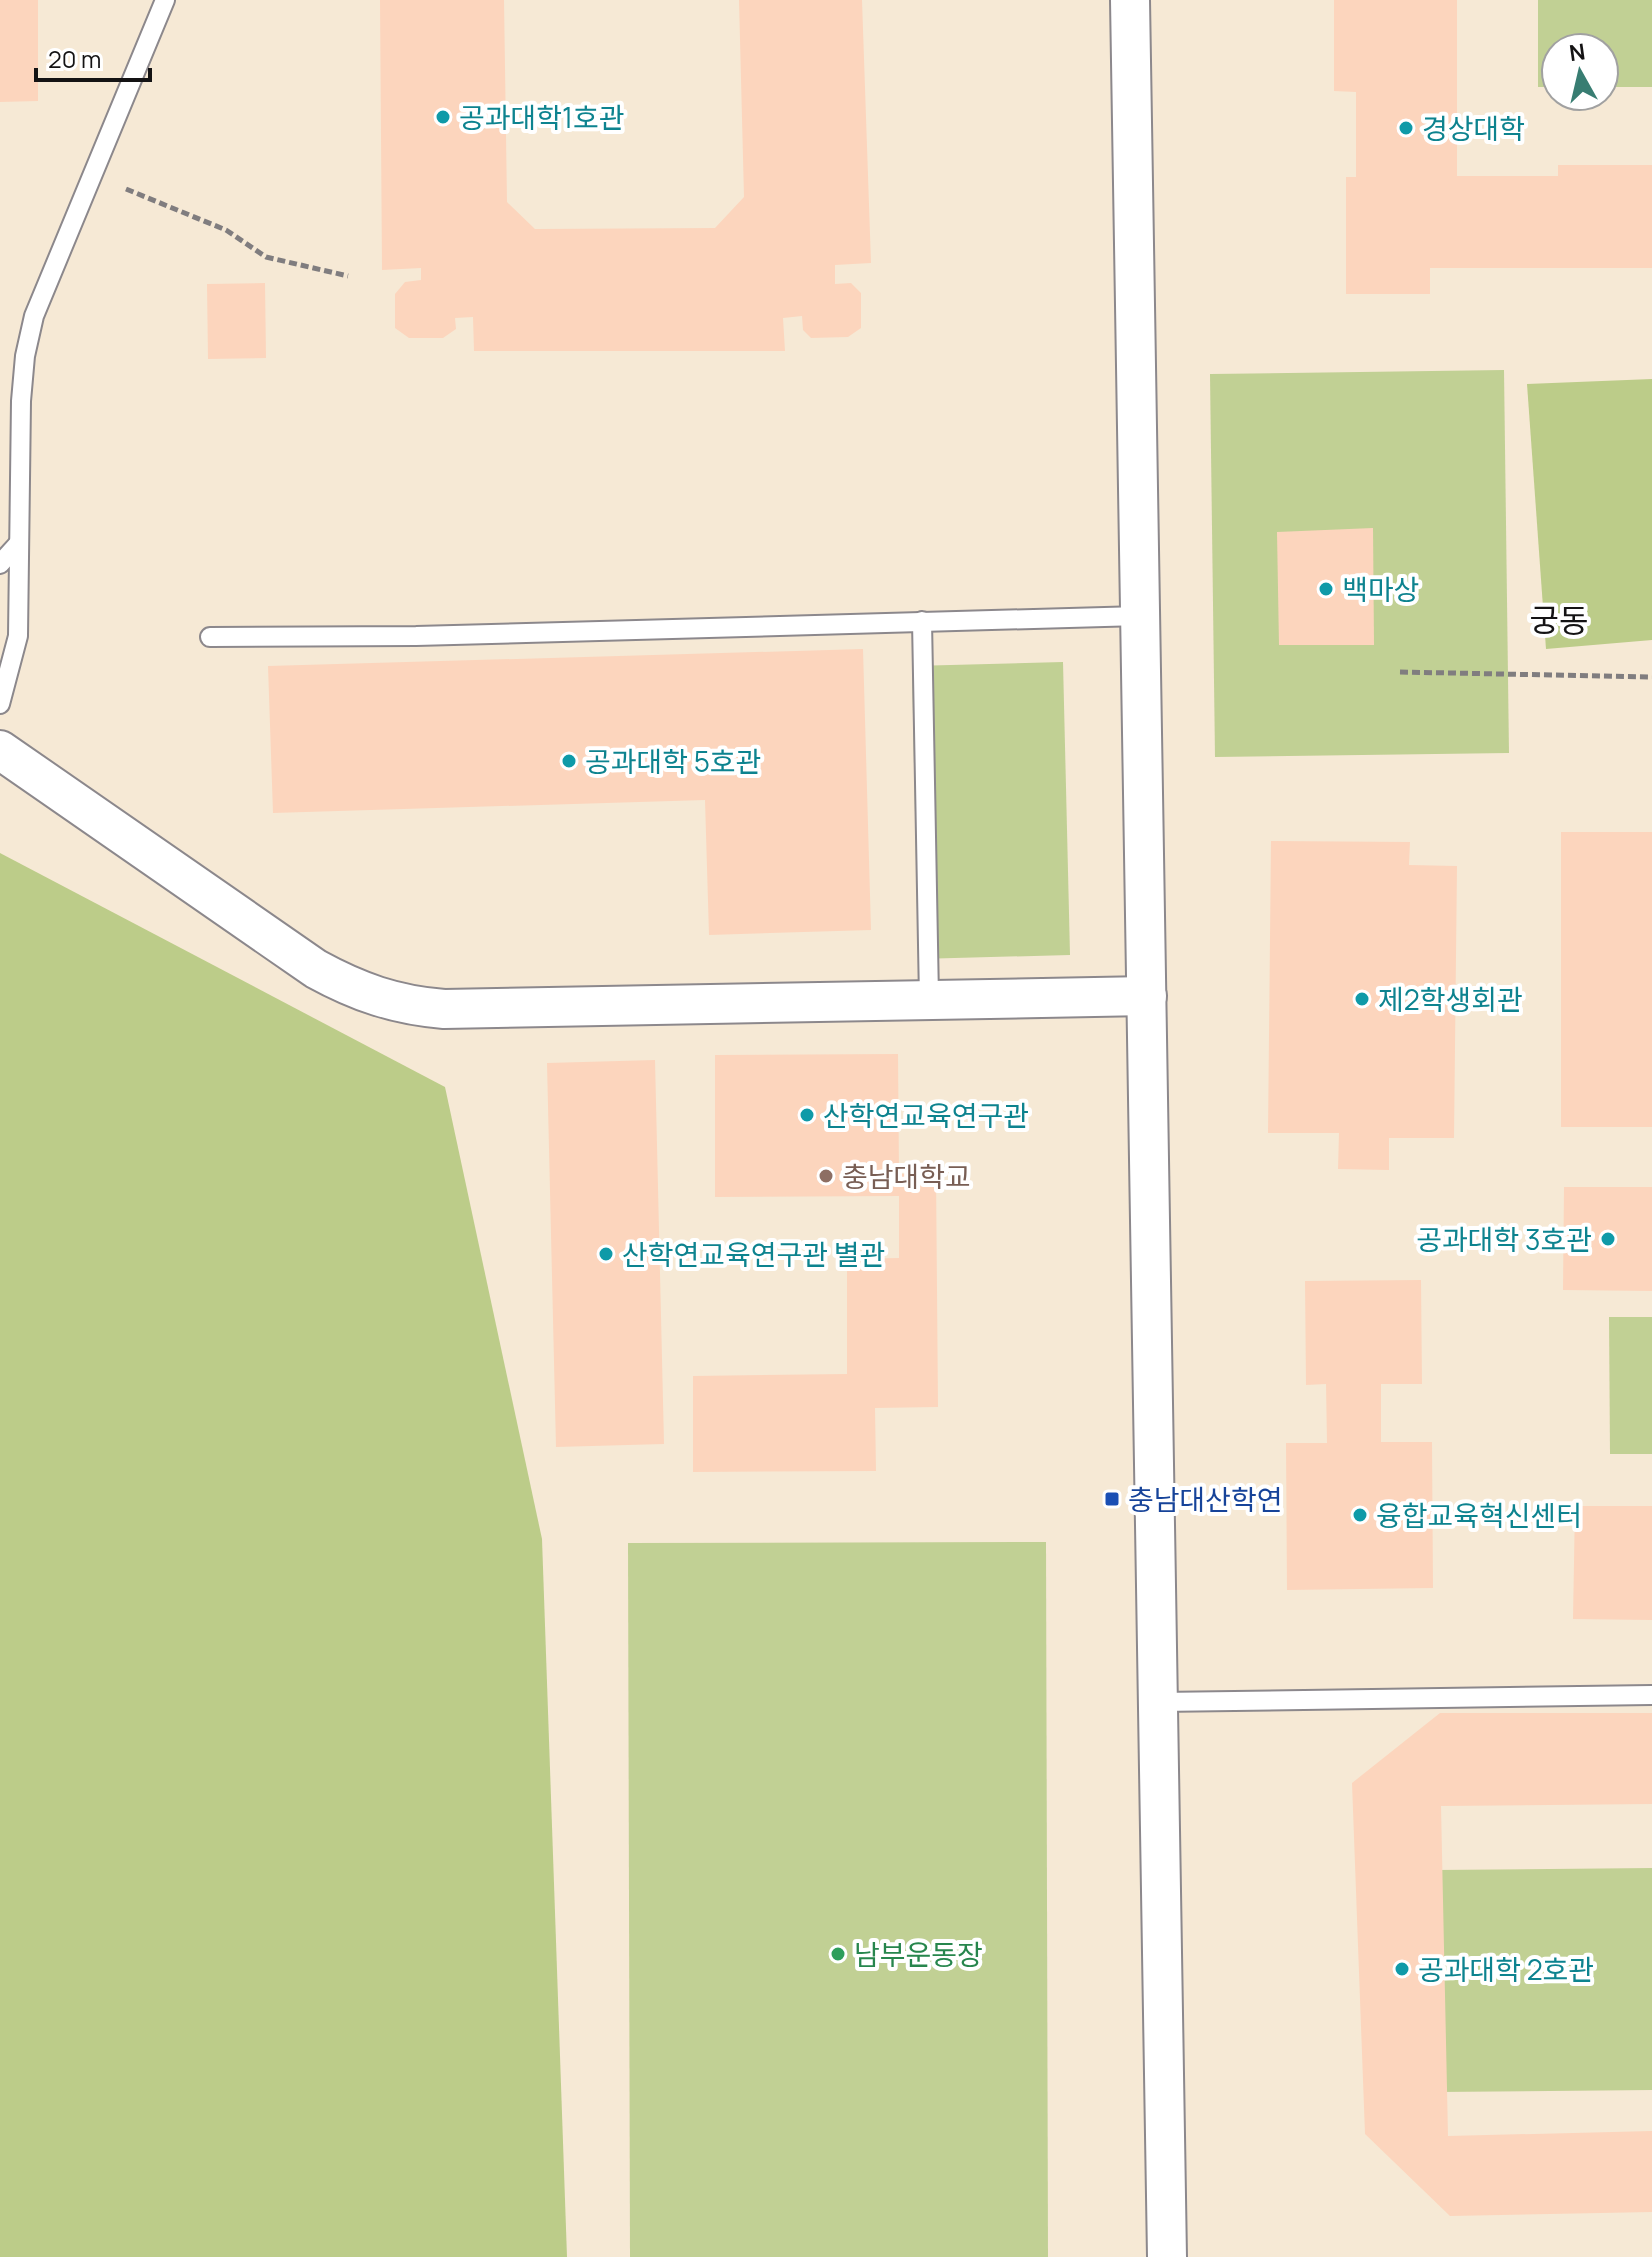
<svg xmlns="http://www.w3.org/2000/svg" width="1652" height="2257" font-family="Manrope,'Noto Sans KR',sans-serif">
<style>
.education{fill:#f6e9d5;fill-rule:evenodd}
.green{fill:#c1d094}
.forest{fill:#bccc89}
.building{fill:#fcd5bd}
.lines{fill:none;stroke-linecap:round;stroke-linejoin:round}
.service-casing{stroke:#8c888c;stroke-width:22}
.minor-casing{stroke:#8c888c;stroke-width:42}
.path{stroke:#807d7f;stroke-width:5;stroke-dasharray:8 4;stroke-linecap:butt}
.service{stroke:#fff;stroke-width:18}
.minor{stroke:#fff;stroke-width:38}
.culture-dot{fill:#0f9aa8;stroke:#fff;stroke-width:3}
.education-dot{fill:#8d6e63;stroke:#fff;stroke-width:3}
.transit-dot{fill:#1a4fb4;stroke:#fff;stroke-width:3}
.leisure-dot{fill:#2e9e5b;stroke:#fff;stroke-width:3}
.labels{text-anchor:middle;dominant-baseline:central;stroke-width:8;stroke-linejoin:round;paint-order:stroke}
.culture-label{font-size:28px;fill:#0d838f;stroke:#fff;text-anchor:start}
.education-label{font-size:28px;fill:#785e54;stroke:#fff;text-anchor:start}
.transit-label{font-size:28px;fill:#164399;stroke:#fff;text-anchor:start}
.leisure-label{font-size:28px;fill:#27864d;stroke:#fff;text-anchor:start}
.quarter-label{font-size:32px;fill:#141314;stroke:#fff}
</style>
<rect width="100%" height="100%" fill="#f8f3f7"/>
<path class="education" d="M0 0H1652V2257H0ZM1556 48H1604V96H1556Z"/>
<g class="green">
<path d="M1538 0H1652V87H1604V48H1556V87H1538Z"/>
<path d="M1504 370 1509 753 1215 757 1210 374Z"/>
<path d="M1063 662 1070 955 918 959 912 666Z"/>
<path d="M1609 1317H1652V1454H1610Z"/>
<path d="M1046 1542 1048 2257H630L628 1543Z"/>
<path d="M1652 1868V2090L1438 2092 1436 1870Z"/>
</g>
<g class="forest">
<path d="M1652 379V640L1546 649 1527 384Z"/>
<path d="M0 853 445 1087 542 1539 567 2257H0Z"/>
</g>
<g class="building">
<path d="M0 0H38V101L0 102Z"/>
<path d="M380 0H504L507 202 535 229 715 228 744 197 739 0H862L871 263 835 265V284L851 283 861 293V328L848 337 811 338 803 330 802 316 783 318 785 351H474L473 317 455 318 456 329 443 338H409L395 328V294L405 282 421 280V268L382 270Z"/>
<path d="M1334 0H1457V176H1558V165H1652V268H1430V294H1346V177H1356V92L1334 91Z"/>
<path d="M265 283 266 358 208 359 207 284Z"/>
<path d="M1373 528 1374 645H1279L1277 532Z"/>
<path d="M863 649 871 930 709 935 705 800 273 813 268 666Z"/>
<rect x="1561" y="832" width="91" height="295"/>
<path d="M1271 841 1410 842 1409 865 1457 866 1454 1138H1389V1170L1338 1169 1339 1133H1268Z"/>
<path d="M898 1054 899 1174 936 1173 938 1407 875 1408 876 1471 693 1472V1376L847 1374V1259L899 1258V1196L715 1197V1055Z"/>
<path d="M655 1060 664 1444 556 1447 547 1063Z"/>
<path d="M1564 1187H1652V1291L1563 1290Z"/>
<path d="M1421 1280 1422 1384H1381V1442H1432L1433 1588 1287 1590 1286 1443H1327L1326 1384 1306 1385 1305 1281Z"/>
<path d="M1575 1506H1652V1620L1573 1619Z"/>
<path d="M1440 1713H1652V1804L1441 1806 1448 2136 1652 2131V2212L1450 2216 1365 2134 1352 1783Z"/>
</g>
<g class="lines">
<defs>
<g id="service">
<path d="M0 564 18 544"/>
<path d="M922 621 929 998"/>
<path d="M210 637 416 636 1140 616"/>
<path d="M0 704 18 636 21 401 25 356 34 316 165 0"/>
<path d="M1159 1702 1652 1695"/>
</g>
<g id="minor">
<path d="M1130 0 1167 2257"/>
<path d="M0 750 316 969C358 992 395 1005 444 1009L1147 996"/>
</g>
</defs>
<use href="#service" class="service-casing"/>
<use href="#minor" class="minor-casing"/>
<g class="path">
<path d="M126 189 226 230 266 257 348 276"/>
<path d="M1400 672 1652 677"/>
</g>
<use href="#service" class="service"/>
<use href="#minor" class="minor"/>
</g>
<g class="culture-dot">
<circle cx="443" cy="117" r="8"/>
<circle cx="1406" cy="128" r="8"/>
<circle cx="1326" cy="589" r="8"/>
<circle cx="569" cy="761" r="8"/>
<circle cx="1362" cy="999" r="8"/>
<circle cx="807" cy="1115" r="8"/>
<circle cx="1608" cy="1239" r="8"/>
<circle cx="606" cy="1254" r="8"/>
<circle cx="1360" cy="1515" r="8"/>
<circle cx="1402" cy="1969" r="8"/>
</g>
<circle class="education-dot" cx="826" cy="1176" r="8"/>
<rect class="transit-dot" x="1104" y="1491" width="16" height="16" rx="4"/>
<circle class="leisure-dot" cx="838" cy="1954" r="8"/>
<g class="labels">
<g class="culture-label">
<text x="459" y="117">공과대학1호관</text>
<text x="1422" y="128">경상대학</text>
<text x="1342" y="589">백마상</text>
<text x="585" y="761">공과대학 5호관</text>
<text x="1378" y="999">제2학생회관</text>
<text x="823" y="1115">산학연교육연구관</text>
<text x="1592" y="1239" text-anchor="end">공과대학 3호관</text>
<text x="622" y="1254">산학연교육연구관 별관</text>
<text x="1376" y="1515">융합교육혁신센터</text>
<text x="1418" y="1969">공과대학 2호관</text>
</g>
<g class="education-label">
<text x="842" y="1176">충남대학교</text>
</g>
<g class="transit-label">
<text x="1128" y="1499">충남대산학연</text>
</g>
<g class="leisure-label">
<text x="854" y="1954">남부운동장</text>
</g>
<g class="quarter-label">
<text x="1559" y="620">궁동</text>
</g>
</g>
<g transform="translate(1580 72) rotate(352)"><circle r="38" fill="#ffffff" stroke="#a1a1a1" stroke-width="2"/>
<path d="M0-6L14 30L0 20L-14 30Z" fill="#387d72"/>
<text y="-12" font-size="22" font-weight="bold" text-anchor="middle" fill="#141314">N</text>
</g>
<path d="M36 68v12h114v-12" fill="none" stroke="#141314" stroke-width="4"/>
<text x="48" y="68" font-size="24" fill="#141314" stroke="#ffffff" stroke-width="6" paint-order="stroke">20 m</text>
</svg>
